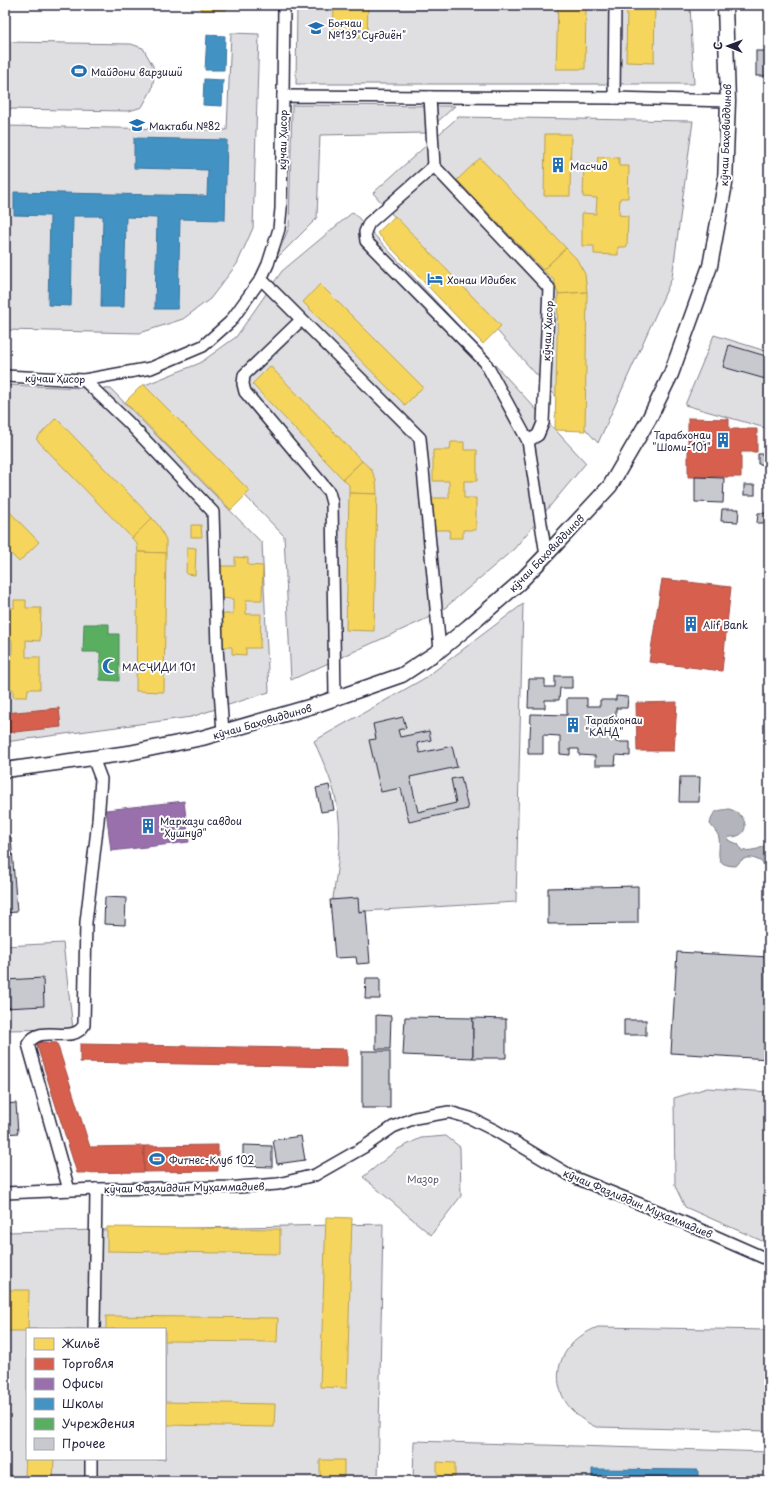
<svg xmlns="http://www.w3.org/2000/svg" width="774" height="1486" font-family="'Playpen Sans',sans-serif">
<style>
.green{fill:#dfdfe2;stroke:#80808e;fill-rule:evenodd}
.water{fill:#b4b4bc;stroke:#7a7a88}
.homes{fill:#f6d55c;stroke:#b69f52}
.shops{fill:#d6604d;stroke:#a04d48}
.offices{fill:#9970ab;stroke:#755989}
.schools{fill:#4393c3;stroke:#39719a}
.public{fill:#5aae61;stroke:#498456}
.building{fill:#c8c8cf;stroke:#22223b}
.lines{fill:none;stroke-linecap:round;stroke-linejoin:round}
.minor-casing{stroke:#22223b;stroke-width:14}
.tertiary-casing{stroke:#22223b;stroke-width:17}
.minor{stroke:#fff;stroke-width:11}
.tertiary{stroke:#fff;stroke-width:14}
.labels{text-anchor:middle;dominant-baseline:central;stroke-width:4;stroke-linejoin:round;paint-order:stroke}
.poi-label{font-size:10px;fill:#22223b;stroke:#fff;text-anchor:start}
.street-label{font-size:10px;fill:#22223b;stroke:#fff}
.park-label{font-size:10px;fill:#5b5b6d;stroke:#fff}
</style>
<rect width="100%" height="100%" fill="#fff"/>
<filter id="ink" filterUnits="userSpaceOnUse"><feTurbulence type="fractalNoise" baseFrequency=".025" numOctaves="2"/><feDisplacementMap in="SourceGraphic" scale="8" xChannelSelector="R" yChannelSelector="G"/><feConvolveMatrix kernelMatrix="1 2 1 2 8 2 1 2 1" color-interpolation-filters="sRGB"/></filter>
<g filter="url(#ink)">
<g class="green">
<path d="M297 5H690L694 84H296Z"/>
<path d="M231 33 259 34 253 228 237 264 210 299 183 319 140 333 5 330V126L227 130Z"/>
<path d="M5 42 131 44 143 48 153 66 154 77 152 89 142 107 129 111 5 109Z"/>
<path d="M292 105 455 106 425 133 320 135 317 218 276 259 289 227Z"/>
<path d="M458 117 693 121 672 278 598 443 373 193Z"/>
<path d="M353 212 586 463 514 549 439 613 291 680 284 536 140 387 200 363 236 337 282 271Z"/>
<path d="M714 335 769 352V429L685 405Z"/>
<path d="M5 385 111 389 262 543 269 692 191 717 5 742Z"/>
<path d="M523 604 516 902 331 913C335 880 343 845 338 811 335 787 324 764 314 741L425 678Z"/>
<path d="M63 943 73 1029 5 1030V946Z"/>
<path d="M707 1088 769 1092V1244L685 1207 675 1186 674 1098Z"/>
<path d="M446 1136 460 1147 461 1196 431 1235 363 1177 398 1149 421 1138Z"/>
<path d="M383 1224 378 1481H5V1232ZM27 1329H165V1459H27Z"/>
<path d="M598 1327 769 1330V1431L596 1427C545 1404 546 1347 598 1327Z"/>
<path d="M414 1441 769 1452V1481H413Z"/>
</g>
<path class="water" d="M729 809C749 814 752 838 729 837L728 840 738 844 742 851C753 850 764 850 769 840V869C763 862 752 854 742 860 739 862 738 865 735 866 712 865 721 853 719 838 718 833 713 828 710 824 713 810 716 811 729 809Z"/>
<g class="homes">
<rect x="201" y="5" width="25" height="5"/>
<path d="M334 5H368L367 38 333 37Z"/>
<path d="M558 5H586L585 69H556Z"/>
<path d="M627 5H655L654 63 626 62Z"/>
<path d="M545 134H571L570 196H544Z"/>
<path d="M598 157 619 158V166H629L628 198H620L619 215 628 216 627 247H618V255L594 254V246H582V213L596 214 597 198 583 197 584 164 597 165Z"/>
<path d="M480 158 566 248 543 270 457 180Z"/>
<path d="M395 216 501 326 483 344 377 233Z"/>
<path d="M566 248 576 258 585 274 587 292 558 294 554 280 543 270Z"/>
<path d="M320 284 423 387 405 405 303 302Z"/>
<path d="M587 292 585 431 555 430 558 294Z"/>
<path d="M270 366 362 461 343 479 252 384Z"/>
<path d="M143 384 250 491 231 510 125 402Z"/>
<path d="M56 418 152 518 132 538 36 439Z"/>
<path d="M451 442H464V450H477V481H464V498H476V530H463V538H449L450 530H432V498H449V481H433V450H450Z"/>
<path d="M362 461 371 469 376 480 377 494 349 493V485L343 479Z"/>
<path d="M349 493 377 494 374 631 346 630Z"/>
<path d="M5 507 39 542 19 562 5 548Z"/>
<path d="M152 518 159 526 166 540V553L138 552 137 544 132 538Z"/>
<path d="M191 525H201L202 537H191Z"/>
<path d="M187 547 196 548 195 575 186 574Z"/>
<path d="M138 552 166 553 164 692 136 691Z"/>
<path d="M235 557 248 558V565L263 566 262 600H246V614H261L260 648H246V655L232 654V647H218L219 614H233V599L219 598 220 566H235Z"/>
<path d="M14 600H26V608H41L40 641 26 640V657H40V689H28L27 697H13V689H5V656H12V640H5V608H14Z"/>
<path d="M326 1217 352 1218 347 1388 320 1387Z"/>
<path d="M107 1227 280 1229V1254L107 1251Z"/>
<path d="M5 1290H29L28 1329H27V1331H5Z"/>
<path d="M106 1316 278 1318 277 1342 165 1341V1329H106Z"/>
<path d="M27 1391V1459H54L53 1481H25Z"/>
<path d="M165 1402 275 1404 274 1427 165 1425Z"/>
<rect x="320" y="1460" width="24" height="21"/>
<path d="M437 1462 455 1463V1478H437Z"/>
</g>
<g class="shops">
<path d="M688 418 729 419V429H757V452H741V477H688Z"/>
<path d="M662 579 731 587 722 671 649 662Z"/>
<path d="M677 702 674 751H637L636 703Z"/>
<path d="M59 708 61 727 6 733 5 713Z"/>
<path d="M36 1042 57 1043 90 1147 144 1146V1172L77 1173Z"/>
<path d="M80 1044 347 1049V1067L80 1062Z"/>
<path d="M218 1145V1171L144 1172V1146Z"/>
</g>
<path class="offices" d="M184 801 189 842 111 851 106 810Z"/>
<g class="schools">
<path d="M207 35 225 36 224 70H205Z"/>
<path d="M204 79 223 80 222 106 203 105Z"/>
<path d="M134 138 227 140 225 220 180 219 178 309H155L157 218 126 217 124 307H101L103 216H73L71 306 48 305 50 216 14 215V192L207 196 208 170 134 168Z"/>
<path d="M766 688H769V707H765Z"/>
<path d="M592 1469 698 1470V1481H592Z"/>
</g>
<path class="public" d="M84 624H109V634H119V681L100 680V652H83Z"/>
<g class="building">
<rect x="767" y="5" width="2" height="26"/>
<rect x="756" y="51" width="13" height="25"/>
<path d="M729 345 769 357V380L723 367Z"/>
<path d="M758 454H769V465L758 464Z"/>
<path d="M695 477 724 478 723 503 695 502Z"/>
<rect x="744" y="485" width="11" height="10"/>
<path d="M722 509H739L738 522 721 521Z"/>
<path d="M758 513H769V523H757Z"/>
<path d="M555 676H572V688H560L559 700H545V708H528L529 679H545V687H555Z"/>
<path d="M616 696 628 697 627 708H616V742H630V756L616 755 615 765H595V756L579 755V749H570V755L560 754V736L543 735V754H528V737H530L531 714 567 715V698H587V706H600V700H616Z"/>
<path d="M403 717 406 728 398 730 400 737 429 731 431 740 417 743 420 753 452 746 457 767 410 777 418 812 456 803 451 779 461 777 468 809 409 822 401 788 381 792 369 740 376 739 373 724Z"/>
<path d="M680 777H700L699 802H679Z"/>
<path d="M329 785 334 810 321 812 316 788Z"/>
<path d="M11 837 17 912 5 913V838Z"/>
<path d="M638 886V923L548 924V888Z"/>
<path d="M105 897 126 898 125 925 104 924Z"/>
<path d="M358 898 359 912 366 911 370 963 357 964 356 957 335 958 330 900Z"/>
<path d="M677 952 769 957V1059L671 1053Z"/>
<path d="M43 978 44 1006 5 1008V980Z"/>
<path d="M366 978H380V999H365Z"/>
<path d="M376 1015 391 1016 390 1049H376Z"/>
<path d="M405 1017 473 1018V1058L403 1055Z"/>
<path d="M473 1018 506 1019V1058H473Z"/>
<rect x="624" y="1020" width="22" height="15"/>
<rect x="362" y="1051" width="28" height="57"/>
<path d="M16 1103 18 1133 5 1134V1104Z"/>
<path d="M301 1136 305 1160 277 1164 273 1140Z"/>
<path d="M243 1145 272 1146V1167L243 1166Z"/>
</g>
<g class="lines">
<defs>
<g id="minor">
<path d="M283 96 284 5"/>
<path d="M430 97 434 166 549 288 543 423 538 435 528 441 546 555"/>
<path d="M614 98 615 5"/>
<path d="M434 166 369 223 365 232 366 241 485 362 528 441"/>
<path d="M261 279 420 438 440 650"/>
<path d="M301 320 244 375 243 384 245 392 329 492 332 503 335 697"/>
<path d="M5 376 84 380 151 368 203 346 230 322 261 279 268 264 279 229 281 209 283 96 614 98 728 101"/>
<path d="M84 380 128 422 213 512 217 648 223 732"/>
<path d="M69 1190 28 1044C41 1022 72 1046 84 1025L86 922 98 821 101 779 93 758"/>
<path d="M5 1193 96 1189 238 1187 278 1184 315 1175 364 1147 393 1127 415 1118 449 1112 470 1118 496 1131 573 1177 660 1212 769 1260"/>
<path d="M94 1329 96 1189"/>
<path d="M91 1481V1459"/>
</g>
<path id="tertiary" d="M5 770 129 753 202 738 316 705 402 675 440 650 468 627 519 583 546 555 610 486 649 419 671 374 710 266 725 184 728 101 725 5"/>
</defs>
<use href="#minor" class="minor-casing"/>
<use href="#tertiary" class="tertiary-casing"/>
<use href="#minor" class="minor"/>
<use href="#tertiary" class="tertiary"/>
</g>
</g>
<defs>
<symbol id="school-bare" viewBox="-9 -9 18 18"><path d="M0-5L7-2L0 1L-7-2ZM-4 1L0 2.5L4 1V4Q0 6-4 4Z" fill="#1f6fb2" stroke="#fff" stroke-width="2.5" paint-order="stroke"/></symbol>
<symbol id="stadium-bare" viewBox="-9 -9 18 18"><path d="M0-5a6.5 5 0 1 0 0 10a6.5 5 0 1 0 0-10ZM-3.5-1.8h7v3.6h-7Z" fill="#1f6fb2" stroke="#fff" stroke-width="2.5" paint-order="stroke"/></symbol>
<symbol id="building-bare" viewBox="-9 -9 18 18"><path d="M-4-6H4V6H1V3H-1V6H-4ZM-2.5-4.3h1.7v1.8h-1.7ZM.8-4.3h1.7v1.8H.8ZM-2.5-1h1.7V.8h-1.7ZM.8-1h1.7V.8H.8Z" fill="#1f6fb2" stroke="#fff" stroke-width="2.5" paint-order="stroke"/></symbol>
<symbol id="hotel-bare" viewBox="-9 -9 18 18"><path d="M-6-4.5h1.5V1H6V5H4.5V3h-9V5H-6ZM-4 0a1.8 1.8 0 1 1 3.6 0ZM.5 0V-2.5h3Q6-2.5 6 0Z" fill="#1f6fb2" stroke="#fff" stroke-width="2.5" paint-order="stroke"/></symbol>
<symbol id="mosque-bare" viewBox="-9 -9 18 18"><path d="M3.5-4.9A6 6 0 1 0 3.5 4.9A5 5 0 1 1 3.5-4.9Z" fill="#1f6fb2" stroke="#fff" stroke-width="2.5" paint-order="stroke"/></symbol>
</defs>
<g fill-rule="evenodd">
<use href="#school-bare" x="305" y="17" width="22" height="22"/>
<use href="#stadium-bare" x="68" y="60" width="22" height="22"/>
<use href="#school-bare" x="126" y="114" width="22" height="22"/>
<use href="#building-bare" x="547" y="154" width="22" height="22"/>
<use href="#hotel-bare" x="424" y="268" width="22" height="22"/>
<use href="#building-bare" x="712" y="429" width="22" height="22"/>
<use href="#building-bare" x="680" y="613" width="22" height="22"/>
<use href="#mosque-bare" x="99" y="655" width="22" height="22"/>
<use href="#building-bare" x="562" y="714" width="22" height="22"/>
<use href="#building-bare" x="137" y="815" width="22" height="22"/>
<use href="#stadium-bare" x="146" y="1148" width="22" height="22"/>
</g>
<g class="labels">
<g class="poi-label">
<text x="328" y="22">Боғчаи<tspan x="328" dy="12">№139"Суғдиён"</tspan></text>
<text x="91" y="71">Майдони варзишӣ</text>
<text x="149" y="125">Мактаби №82</text>
<text x="570" y="165">Масчид</text>
<text x="447" y="279">Хонаи Идибек</text>
<text x="711" y="434" text-anchor="end">Тарабхонаи<tspan x="711" dy="12">"Шоми-101"</tspan></text>
<text x="703" y="624">Alif Bank</text>
<text x="122" y="666">МАСҶИДИ 101</text>
<text x="585" y="719">Тарабхонаи<tspan x="585" dy="12">"КАНД"</tspan></text>
<text x="160" y="820">Маркази савдои<tspan x="160" dy="12">"Хушнуд"</tspan></text>
<text x="169" y="1159">Фитнес-Клуб 102</text>
</g>
<g class="street-label">
<text transform="translate(725 135) rotate(-88)">кӯчаи Баҳовиддинов</text>
<text transform="translate(282 140) rotate(-89)">кӯчаи Ҳисор</text>
<text transform="translate(547 331) rotate(-87)">кӯчаи Ҳисор</text>
<text transform="translate(55 378) rotate(1)">кӯчаи Ҳисор</text>
<text transform="translate(546 553) rotate(-46)">кӯчаи Баҳовиддинов</text>
<text transform="translate(262 721) rotate(-16)">кӯчаи Баҳовиддинов</text>
<text transform="translate(184 1187) rotate(-1)">кӯчаи Фазлиддин Муҳаммадиев</text>
<text transform="translate(638 1203) rotate(23)">кӯчаи Фазлиддин Муҳаммадиев</text>
</g>
<g class="park-label">
<text x="423" y="1178">Мазор</text>
</g>
</g>
<rect width="774" height="1486" fill="none" stroke="#fff" stroke-width="20"/>
<rect x="10" y="10" width="754" height="1466" fill="none" stroke="#22223b" stroke-width="1.5" filter="url(#ink)"/>
<rect x="26" y="1328" width="140" height="132" fill="#ffffff" stroke="#a7a7b1"/>
<rect x="34" y="1338" width="20" height="12" fill="#f6d55c" stroke="#a7a7b1"/>
<text x="62" y="1348" font-size="12" fill="#22223b">Жильё</text>
<rect x="34" y="1358" width="20" height="12" fill="#d6604d" stroke="#a7a7b1"/>
<text x="62" y="1368" font-size="12" fill="#22223b">Торговля</text>
<rect x="34" y="1378" width="20" height="12" fill="#9970ab" stroke="#a7a7b1"/>
<text x="62" y="1388" font-size="12" fill="#22223b">Офисы</text>
<rect x="34" y="1398" width="20" height="12" fill="#4393c3" stroke="#a7a7b1"/>
<text x="62" y="1408" font-size="12" fill="#22223b">Школы</text>
<rect x="34" y="1418" width="20" height="12" fill="#5aae61" stroke="#a7a7b1"/>
<text x="62" y="1428" font-size="12" fill="#22223b">Учреждения</text>
<rect x="34" y="1438" width="20" height="12" fill="#c8c8cf" stroke="#a7a7b1"/>
<text x="62" y="1448" font-size="12" fill="#22223b">Прочее</text>
<g transform="translate(728 46) rotate(271)" stroke="#ffffff" stroke-width="3" paint-order="stroke">
<path d="M0-3L7 15L0 10L-7 15Z" fill="#22223b"/>
<text y="-6" font-size="11" font-weight="bold" text-anchor="middle" fill="#22223b">С</text>
</g>
</svg>
